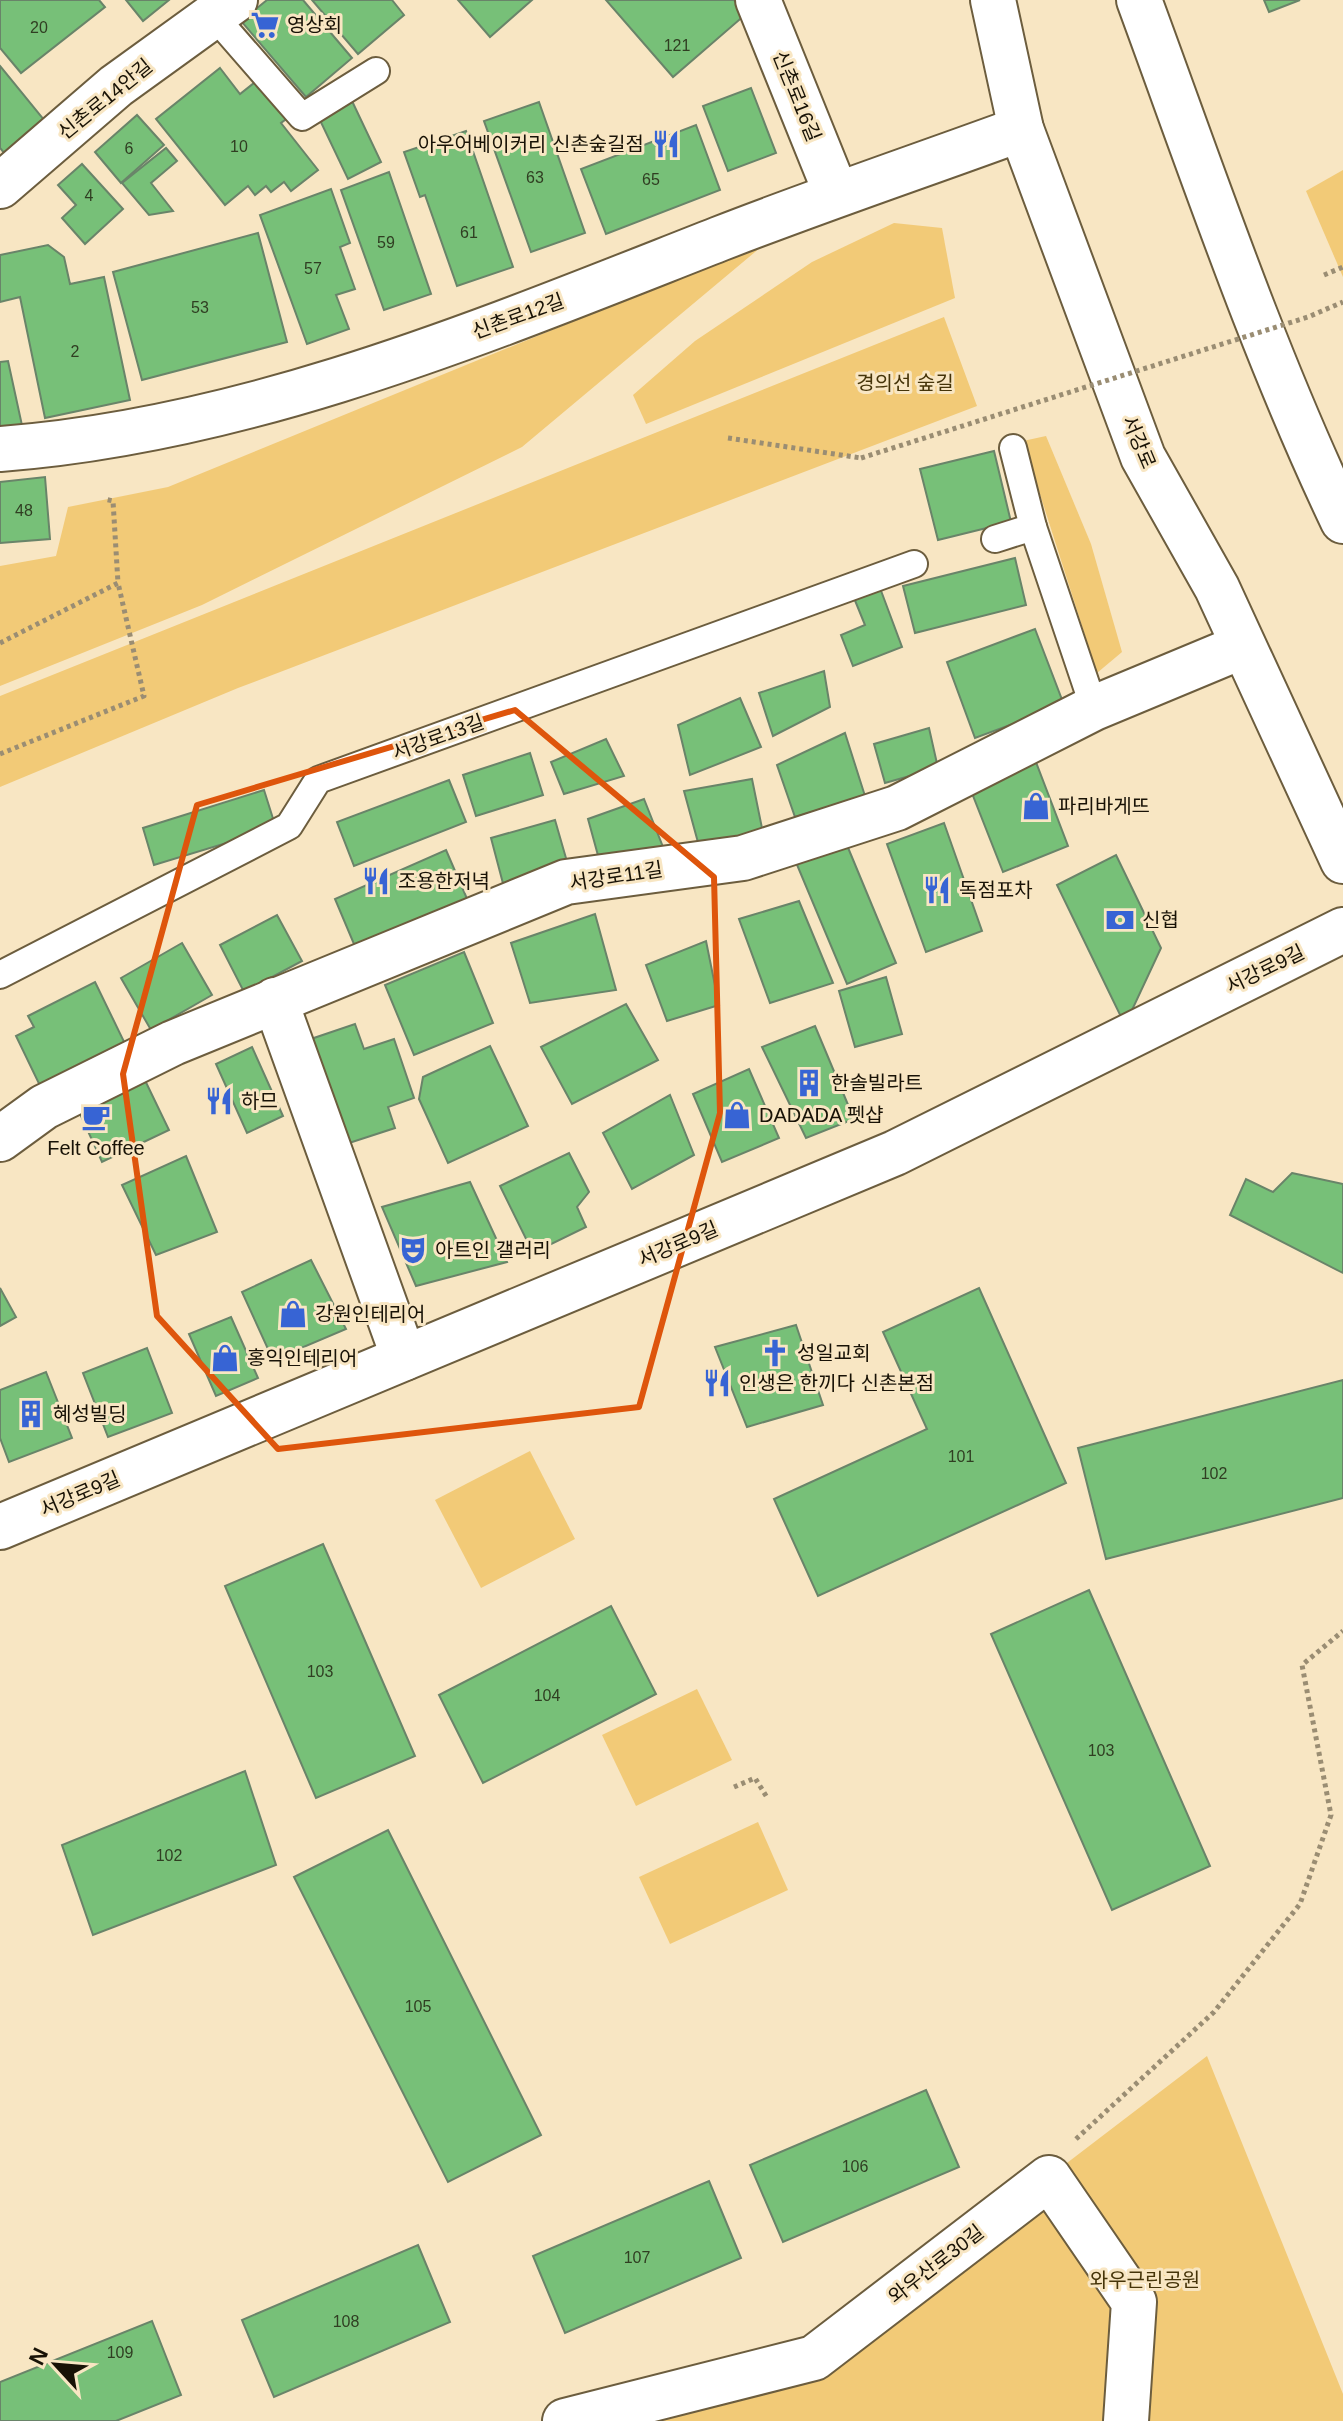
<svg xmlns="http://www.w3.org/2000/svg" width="1343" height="2421" font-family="Arial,'Noto Sans KR',sans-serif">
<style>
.green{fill:#f2ca77}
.building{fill:#77c078;stroke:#698469;stroke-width:2}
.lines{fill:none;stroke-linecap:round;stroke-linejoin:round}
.lane-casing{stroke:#6c5d3e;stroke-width:30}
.street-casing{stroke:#6c5d3e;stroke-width:48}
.secondary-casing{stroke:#6c5d3e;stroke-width:48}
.primary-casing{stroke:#6c5d3e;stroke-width:48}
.path{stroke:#9a8d73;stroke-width:5;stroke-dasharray:4 4;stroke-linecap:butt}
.lane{stroke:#fff;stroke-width:26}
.street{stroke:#fff;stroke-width:44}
.secondary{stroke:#fff;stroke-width:44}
.primary{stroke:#fff;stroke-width:44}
.path-bridge{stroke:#9a8d73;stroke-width:5;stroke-dasharray:4 4;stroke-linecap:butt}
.marked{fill:none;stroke:#de550c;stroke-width:6;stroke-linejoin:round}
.labels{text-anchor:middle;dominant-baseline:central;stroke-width:6;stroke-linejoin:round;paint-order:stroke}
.number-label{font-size:16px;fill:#303e22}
.poi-label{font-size:20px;fill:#181206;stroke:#f8e6c3;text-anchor:start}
.street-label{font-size:20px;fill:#181206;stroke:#f8e6c3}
.park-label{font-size:20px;fill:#453409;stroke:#f8e6c3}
</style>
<rect width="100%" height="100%" fill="#f8e6c3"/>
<g class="green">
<path d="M1343 170V277L1306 191Z"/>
<path d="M894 223 942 228 955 298 646 424 633 395 695 341 812 262Z"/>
<path d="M767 242 522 447 202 605 0 686V566L56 556 68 507 168 487Z"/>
<path d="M944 317 977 406 238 688 0 787V696Z"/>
<path d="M1046 436 1091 544 1122 652 1097 673 1023 441Z"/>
<path d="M530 1451 575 1539 481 1588 435 1500Z"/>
<path d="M697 1689 732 1760 636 1806 602 1735Z"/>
<path d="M758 1822 788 1890 670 1944 639 1877Z"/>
<path d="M1207 2056 1343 2394V2421H628L814 2374 1063 2166Z"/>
</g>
<g class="building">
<path d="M0 0H99L105 7 21 73 0 48Z"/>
<path d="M126 0H169L143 21Z"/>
<path d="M267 0H303L352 58 306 97 241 21Z"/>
<path d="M312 0H392L404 15 358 54Z"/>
<path d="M458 0H532L490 37Z"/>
<path d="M606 0H734L746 14 673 77Z"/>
<path d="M1264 0H1300L1269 12Z"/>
<path d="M0 66 45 121 5 154 0 148Z"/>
<path d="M220 68 240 94 259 79 289 117 281 123 318 170 291 191 284 182 271 192 266 186 255 195 248 186 225 205 156 119Z"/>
<path d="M751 88 776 153 728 171 703 106Z"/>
<path d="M352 101 381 162 348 179 318 116Z"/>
<path d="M539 102 585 233 531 252 484 121Z"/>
<path d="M137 115 164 145 121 183 95 152Z"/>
<path d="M696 125 720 190 606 234 581 169Z"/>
<path d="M466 131 513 267 457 286 425 195 420 197 404 152Z"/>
<path d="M166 148 177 161 151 183 173 211 149 215 122 183Z"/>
<path d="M82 164 123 209 85 244 62 218 76 205 58 185Z"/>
<path d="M389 172 431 294 384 310 341 190Z"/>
<path d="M331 189 350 243 340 247 355 289 336 295 349 329 307 344 260 215Z"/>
<path d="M258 233 287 342 142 380 113 272Z"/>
<path d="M48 245 64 257 70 284 104 277 130 400 45 418 20 297 0 302V255Z"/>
<path d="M8 361 23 430 0 435V362Z"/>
<path d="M994 451 1011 522 938 540 920 469Z"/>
<path d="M45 477 50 539 0 543V482Z"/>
<path d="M1015 558 1026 605 915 633 903 586Z"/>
<path d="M880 588 902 647 853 666 841 635 865 625 854 598Z"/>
<path d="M1035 629 1064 705 975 738 947 662Z"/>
<path d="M824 671 830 707 773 736 759 693Z"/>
<path d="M740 698 761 747 690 775 678 725Z"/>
<path d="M929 728 938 768 885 783 874 744Z"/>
<path d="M845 733 865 796 795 817 777 765Z"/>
<path d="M606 739 624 776 564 794 551 762Z"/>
<path d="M530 753 543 795 476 816 463 775Z"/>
<path d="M1034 757 1068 846 1003 872 968 783Z"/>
<path d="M752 779 763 833 699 846 684 791Z"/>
<path d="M449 780 466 822 354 866 337 822Z"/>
<path d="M264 790 276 828 154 865 143 828Z"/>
<path d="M644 799 663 847 599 859 588 819Z"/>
<path d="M555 820 570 872 505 891 491 838Z"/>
<path d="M944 823 982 931 926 952 887 844Z"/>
<path d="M844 838 896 963 847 984 795 860Z"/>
<path d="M446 850 471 908 359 956 335 899Z"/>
<path d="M1116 855 1161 948 1125 1025 1057 885Z"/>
<path d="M799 901 833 983 770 1003 739 919Z"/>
<path d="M595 914 616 990 530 1003 511 943Z"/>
<path d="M277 915 302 961 244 992 220 945Z"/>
<path d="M706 941 719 1005 667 1021 646 965Z"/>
<path d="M182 943 212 995 151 1030 121 978Z"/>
<path d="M464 952 493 1023 414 1055 385 985Z"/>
<path d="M886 977 902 1034 855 1047 839 991Z"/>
<path d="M95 982 129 1052 44 1094 16 1036 34 1027 28 1016Z"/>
<path d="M626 1004 658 1060 572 1104 541 1047Z"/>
<path d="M355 1024 364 1049 394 1039 414 1098 388 1107 395 1128 343 1145 308 1040Z"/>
<path d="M815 1026 854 1119 806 1138 762 1047Z"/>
<path d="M490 1046 528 1126 448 1163 419 1099 423 1077Z"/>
<path d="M252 1047 283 1116 247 1133 216 1064Z"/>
<path d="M749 1069 779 1138 722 1162 693 1094Z"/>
<path d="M141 1072 169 1130 102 1162 76 1105Z"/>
<path d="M670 1095 694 1155 632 1189 603 1133Z"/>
<path d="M569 1153 589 1192 577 1207 586 1227 533 1253 500 1186Z"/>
<path d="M186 1156 217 1232 156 1255 122 1185Z"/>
<path d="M1292 1173 1343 1184V1273L1230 1215 1246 1179 1273 1192Z"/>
<path d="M470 1182 507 1262 416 1286 382 1207Z"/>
<path d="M311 1260 346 1329 273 1360 242 1292Z"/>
<path d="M0 1288 16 1317 0 1326Z"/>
<path d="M979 1288 1066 1483 818 1596 774 1499 927 1429 883 1332Z"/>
<path d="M231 1317 258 1378 216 1396 189 1334Z"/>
<path d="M796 1325 823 1405 747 1427 715 1347Z"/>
<path d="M147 1348 172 1413 108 1437 83 1373Z"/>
<path d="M46 1372 72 1438 9 1462 0 1438V1390Z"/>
<path d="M1343 1380V1498L1106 1559 1078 1448Z"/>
<path d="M323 1544 415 1756 316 1798 225 1586Z"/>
<path d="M1089 1590 1210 1866 1112 1910 991 1634Z"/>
<path d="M611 1606 656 1694 483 1783 439 1695Z"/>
<path d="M245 1771 276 1865 93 1935 62 1845Z"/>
<path d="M388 1830 541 2135 448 2182 294 1877Z"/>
<path d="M926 2090 959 2167 783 2242 750 2165Z"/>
<path d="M709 2181 741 2258 565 2333 533 2256Z"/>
<path d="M418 2245 450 2322 274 2397 242 2320Z"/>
<path d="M152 2321 181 2395 116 2421H0V2382Z"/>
</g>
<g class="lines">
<defs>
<g id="lane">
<path d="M214 16 302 117 376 71"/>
<path d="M1013 448 1033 527 1094 708"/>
<path d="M995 539 1033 527"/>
<path d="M0 975 289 826 318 780 914 564"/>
</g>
<g id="street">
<path d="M758 0 836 193"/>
<path d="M0 186 116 86 235 0"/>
<path d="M0 449C251 430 487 330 719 239 819 200 920 166 1021 129"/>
<path d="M275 1000 404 1358"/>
<path d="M0 1139 44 1107 173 1043 566 882 743 858 897 808 1094 708 1243 646"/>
<path d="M565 2421 814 2358 1049 2178 1134 2302 1126 2421"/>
</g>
<path id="secondary" d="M0 1527 895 1153 1343 930"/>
<g id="primary">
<path d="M993 0 1021 129 1143 457 1217 588 1343 861"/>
<path d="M1139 0C1203 174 1263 353 1343 521"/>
</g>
</defs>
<use href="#lane" class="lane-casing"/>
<use href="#street" class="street-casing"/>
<use href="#secondary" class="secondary-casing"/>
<use href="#primary" class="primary-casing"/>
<g class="path">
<path d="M1324 275 1343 267"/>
<path d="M728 438 861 458"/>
<path d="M0 643 118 583 113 501 104 499"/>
<path d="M0 754 144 696 118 583"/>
<path d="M734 1787 755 1778 768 1799"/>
<path d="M1076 2139 1214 2012 1300 1904 1331 1815 1302 1665 1343 1631"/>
</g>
<use href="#lane" class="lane"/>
<use href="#street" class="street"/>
<use href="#secondary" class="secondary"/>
<use href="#primary" class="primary"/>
<path class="path-bridge" d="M861 458 1308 317 1343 302"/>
</g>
<path class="marked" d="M515 710 714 877 720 1113 639 1407 278 1449 157 1316 123 1074 197 805Z"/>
<defs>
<symbol id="supermarket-bare" viewBox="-9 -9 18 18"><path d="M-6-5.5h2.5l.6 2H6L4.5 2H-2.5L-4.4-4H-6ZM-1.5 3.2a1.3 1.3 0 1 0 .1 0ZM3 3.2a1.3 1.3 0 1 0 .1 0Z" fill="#3764d4" stroke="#f8e6c3" stroke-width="2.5" paint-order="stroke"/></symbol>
<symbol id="restaurant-bare" viewBox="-9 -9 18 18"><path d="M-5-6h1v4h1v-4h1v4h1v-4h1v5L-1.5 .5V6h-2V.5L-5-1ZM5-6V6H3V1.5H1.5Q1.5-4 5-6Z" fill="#3764d4" stroke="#f8e6c3" stroke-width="2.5" paint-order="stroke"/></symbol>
<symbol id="shop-bare" viewBox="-9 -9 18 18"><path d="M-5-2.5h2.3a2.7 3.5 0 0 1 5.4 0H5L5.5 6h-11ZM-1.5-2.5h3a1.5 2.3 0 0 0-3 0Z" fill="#3764d4" stroke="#f8e6c3" stroke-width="2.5" paint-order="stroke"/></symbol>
<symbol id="bank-bare" viewBox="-9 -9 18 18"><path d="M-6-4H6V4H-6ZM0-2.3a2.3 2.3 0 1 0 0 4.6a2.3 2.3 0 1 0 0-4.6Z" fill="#3764d4" stroke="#f8e6c3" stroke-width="2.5" paint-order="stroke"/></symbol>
<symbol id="building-bare" viewBox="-9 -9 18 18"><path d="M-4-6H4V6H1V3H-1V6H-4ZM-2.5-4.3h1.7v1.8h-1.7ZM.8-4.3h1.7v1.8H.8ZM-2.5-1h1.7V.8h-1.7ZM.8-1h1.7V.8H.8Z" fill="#3764d4" stroke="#f8e6c3" stroke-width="2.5" paint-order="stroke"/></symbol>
<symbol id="cafe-bare" viewBox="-9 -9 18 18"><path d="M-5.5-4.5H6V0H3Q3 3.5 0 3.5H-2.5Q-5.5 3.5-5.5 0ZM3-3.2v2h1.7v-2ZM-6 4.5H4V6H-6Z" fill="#3764d4" stroke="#f8e6c3" stroke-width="2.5" paint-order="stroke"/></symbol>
<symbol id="theatre-bare" viewBox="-9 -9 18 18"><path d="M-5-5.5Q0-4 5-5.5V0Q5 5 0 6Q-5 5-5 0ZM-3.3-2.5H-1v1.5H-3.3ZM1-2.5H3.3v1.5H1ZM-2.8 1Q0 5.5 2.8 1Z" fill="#3764d4" stroke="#f8e6c3" stroke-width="2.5" paint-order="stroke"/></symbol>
<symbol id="church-bare" viewBox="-9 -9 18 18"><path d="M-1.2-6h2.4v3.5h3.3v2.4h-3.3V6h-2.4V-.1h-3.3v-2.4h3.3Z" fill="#3764d4" stroke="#f8e6c3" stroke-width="2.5" paint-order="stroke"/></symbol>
</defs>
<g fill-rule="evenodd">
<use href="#supermarket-bare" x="245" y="5" width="40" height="40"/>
<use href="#restaurant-bare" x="646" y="124" width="40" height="40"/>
<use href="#shop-bare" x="1016" y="786" width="40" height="40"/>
<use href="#restaurant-bare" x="356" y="861" width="40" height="40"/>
<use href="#restaurant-bare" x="917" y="870" width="40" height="40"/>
<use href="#bank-bare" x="1100" y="900" width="40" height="40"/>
<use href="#building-bare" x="789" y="1063" width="40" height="40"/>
<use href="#restaurant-bare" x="199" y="1081" width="40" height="40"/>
<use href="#shop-bare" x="717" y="1095" width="40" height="40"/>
<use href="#cafe-bare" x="76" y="1097" width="40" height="40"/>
<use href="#theatre-bare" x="393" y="1230" width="40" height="40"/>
<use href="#shop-bare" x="273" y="1294" width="40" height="40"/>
<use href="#church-bare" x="755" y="1333" width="40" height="40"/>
<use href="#shop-bare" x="205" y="1338" width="40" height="40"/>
<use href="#restaurant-bare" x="697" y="1363" width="40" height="40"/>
<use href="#building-bare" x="11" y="1394" width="40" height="40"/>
</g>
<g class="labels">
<g class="number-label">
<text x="39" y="27">20</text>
<text x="677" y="45">121</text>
<text x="239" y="146">10</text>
<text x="129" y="148">6</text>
<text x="535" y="177">63</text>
<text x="651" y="179">65</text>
<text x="89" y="195">4</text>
<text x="469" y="232">61</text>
<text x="386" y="242">59</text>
<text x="313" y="268">57</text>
<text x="200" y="307">53</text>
<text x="75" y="351">2</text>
<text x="24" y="510">48</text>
<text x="961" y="1456">101</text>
<text x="1214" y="1473">102</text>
<text x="320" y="1671">103</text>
<text x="547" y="1695">104</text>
<text x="1101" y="1750">103</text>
<text x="169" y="1855">102</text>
<text x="418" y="2006">105</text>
<text x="855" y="2166">106</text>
<text x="637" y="2257">107</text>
<text x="346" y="2321">108</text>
<text x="120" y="2352">109</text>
</g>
<g class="poi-label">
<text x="287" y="25">영상회</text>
<text x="644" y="144" text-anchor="end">아우어베이커리 신촌숲길점</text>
<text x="1058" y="806">파리바게뜨</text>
<text x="398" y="881">조용한저녁</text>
<text x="959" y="890">독점포차</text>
<text x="1142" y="920">신협</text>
<text x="831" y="1083">한솔빌라트</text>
<text x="241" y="1101">하므</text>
<text x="759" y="1115">DADADA 펫샵</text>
<text x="96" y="1148" text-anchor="middle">Felt Coffee</text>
<text x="435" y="1250">아트인 갤러리</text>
<text x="315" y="1314">강원인테리어</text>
<text x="797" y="1353">성일교회</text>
<text x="247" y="1358">홍익인테리어</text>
<text x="739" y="1383">인생은 한끼다 신촌본점</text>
<text x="53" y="1414">혜성빌딩</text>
</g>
<g class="street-label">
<text transform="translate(797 96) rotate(68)">신촌로16길</text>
<text transform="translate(105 99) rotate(-39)">신촌로14안길</text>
<text transform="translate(518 316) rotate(-20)">신촌로12길</text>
<text transform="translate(1139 442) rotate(67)">서강로</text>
<text transform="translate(438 737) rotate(-20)">서강로13길</text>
<text transform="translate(616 876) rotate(-9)">서강로11길</text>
<text transform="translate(1265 969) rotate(-26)">서강로9길</text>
<text transform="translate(678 1244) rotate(-23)">서강로9길</text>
<text transform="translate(80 1494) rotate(-23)">서강로9길</text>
<text transform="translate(936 2264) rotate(-38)">와우산로30길</text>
</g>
<g class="park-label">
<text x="905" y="383">경의선 숲길</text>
<text x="1145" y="2280">와우근린공원</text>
</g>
</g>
<g transform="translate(56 2365) rotate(296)" stroke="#f8e6c3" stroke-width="6" paint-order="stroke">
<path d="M0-6L14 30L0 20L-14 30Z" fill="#181206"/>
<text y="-12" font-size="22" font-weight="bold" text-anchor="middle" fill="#181206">N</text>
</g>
</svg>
